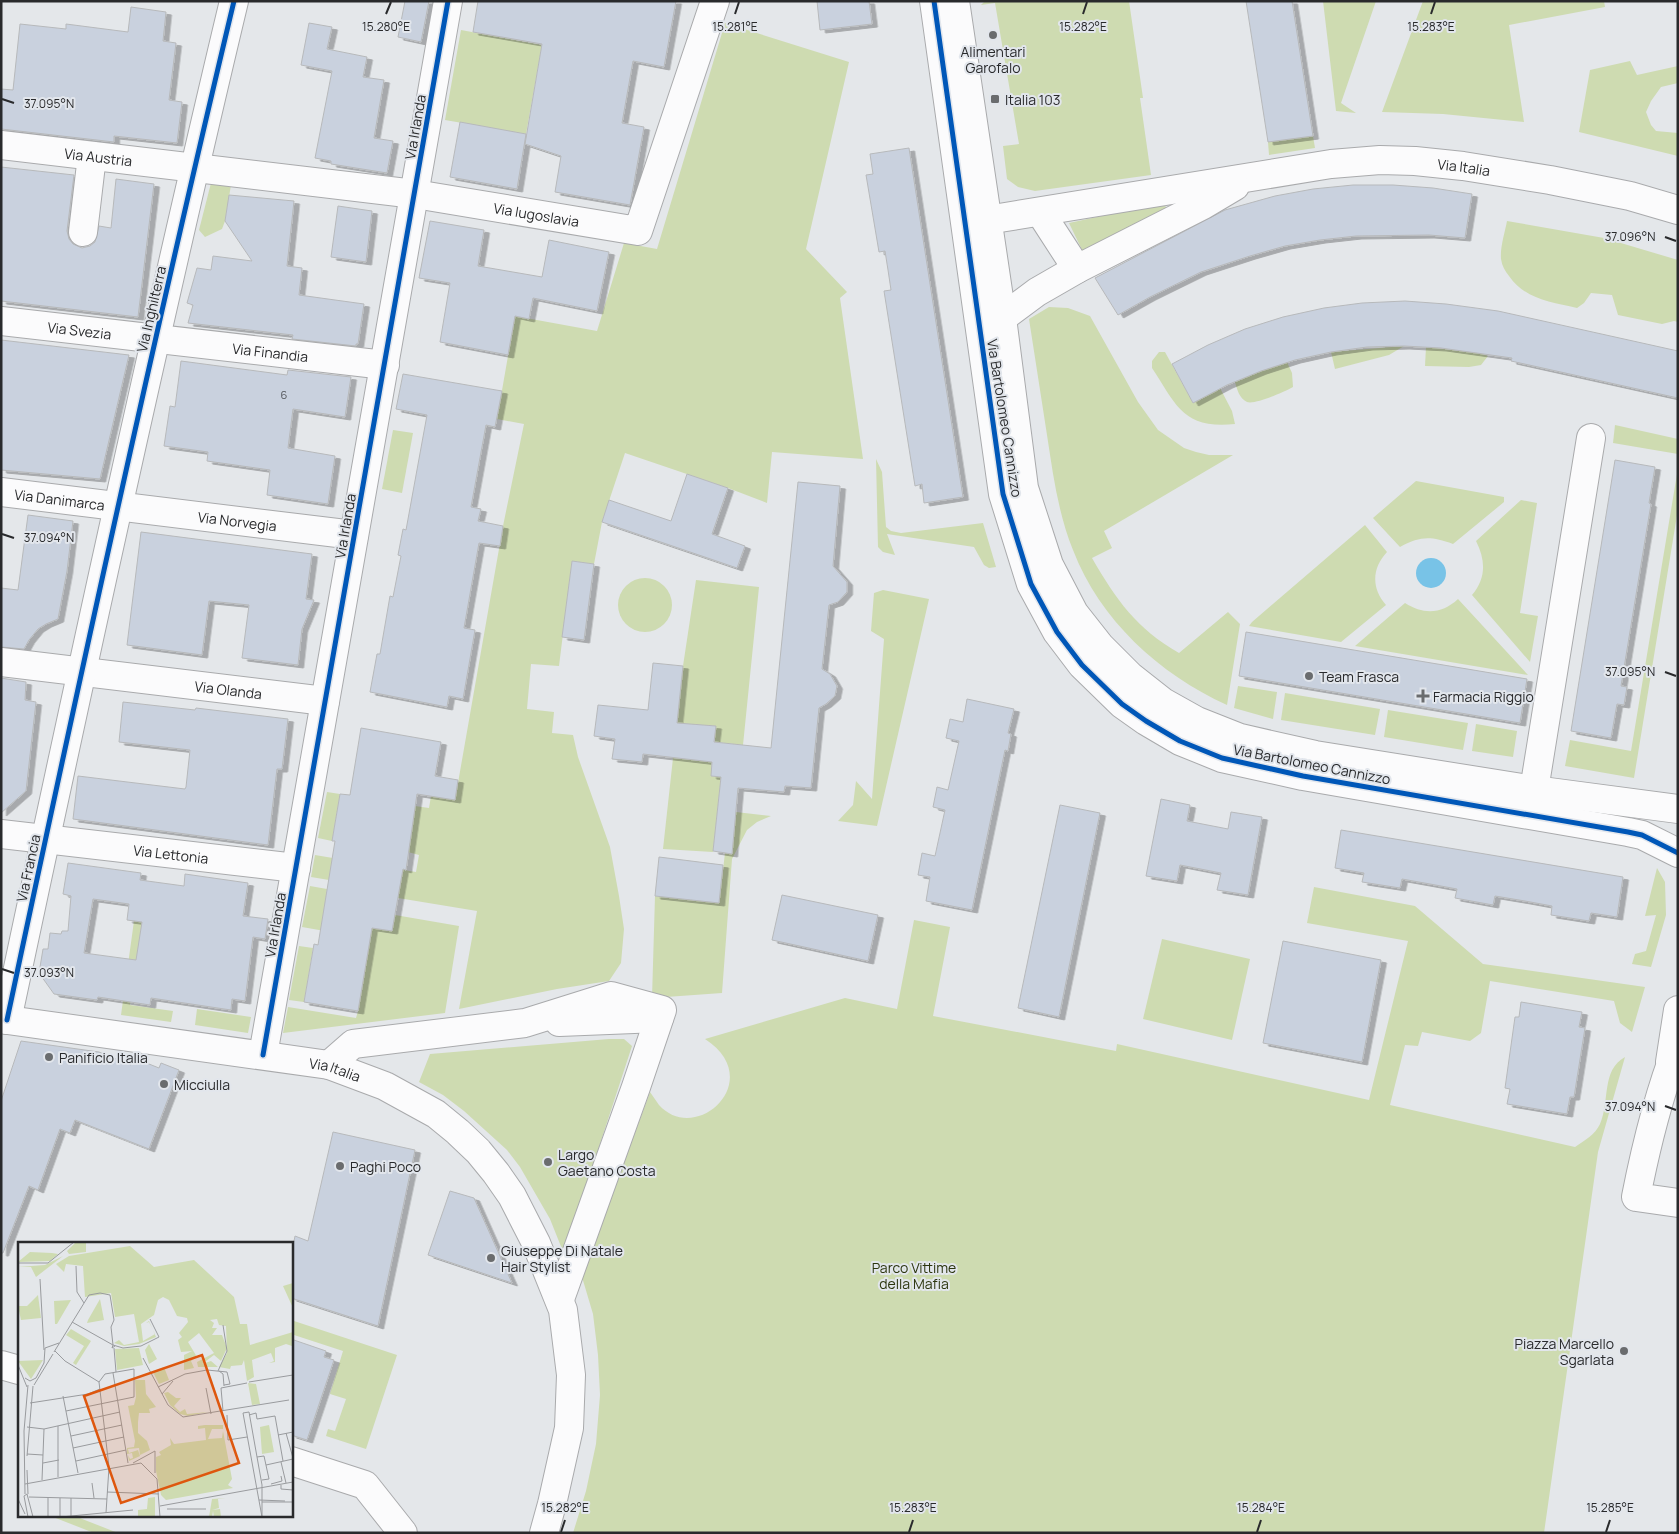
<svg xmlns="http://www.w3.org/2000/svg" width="1679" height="1534" font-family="Manrope,sans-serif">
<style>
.green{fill:#cedbb1}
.water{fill:#78c3e7}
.building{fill:#c9d1de;stroke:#b7b9bb;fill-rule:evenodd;filter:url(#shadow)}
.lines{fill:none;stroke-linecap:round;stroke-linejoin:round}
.minor-casing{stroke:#a9aaac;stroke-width:30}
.minor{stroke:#fbfbfc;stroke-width:28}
.cycleway-casing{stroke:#e2e6ec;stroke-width:8}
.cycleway{stroke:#0057b8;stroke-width:5}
.ticks{fill:none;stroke:#292a2c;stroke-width:2}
.poi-dot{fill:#6a6c6e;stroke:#e2e6ec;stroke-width:2}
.labels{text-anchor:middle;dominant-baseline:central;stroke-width:4;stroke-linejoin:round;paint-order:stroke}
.number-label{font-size:11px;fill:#515458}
.poi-label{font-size:14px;fill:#292a2c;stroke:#e2e6ec;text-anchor:start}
.street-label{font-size:14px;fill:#292a2c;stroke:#e2e6ec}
.park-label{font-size:14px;fill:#2c360f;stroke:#e2e6ec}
.inset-road{fill:none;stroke:#999b9e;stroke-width:1}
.view{fill:#de570e;fill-opacity:0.15;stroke:#de570e;stroke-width:2.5}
.inset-edge{fill:none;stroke:#292a2c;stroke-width:2.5}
.ticks-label{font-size:12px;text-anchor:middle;fill:#292a2c;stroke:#e2e6ec;stroke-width:4;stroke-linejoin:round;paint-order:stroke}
</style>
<defs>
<filter id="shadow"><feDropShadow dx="5.5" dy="3" stdDeviation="0" flood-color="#0004"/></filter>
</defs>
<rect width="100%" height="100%" fill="#e4e7ea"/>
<g class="green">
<path d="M985 1H1129L1143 98H1140L1151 175 1035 191 1018 187 1007 179 1003 146 1019 144 995 3 981 5Z"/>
<path d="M1323 1H1376L1341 103 1356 113 1336 111Z"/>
<path d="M1423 1H1604L1605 7 1509 25 1524 122 1443 114 1382 112Z"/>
<path d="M725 23 849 62 806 249 847 292 840 298 863 459 772 452 767 503 728 488 625 453 602 522 594 564 572 561 559 666 531 664 527 709 554 712 552 733 573 735 578 757 610 847 619 896 624 929 621 963 609 981 557 989 459 1009 477 911 398 898 329 880 311 877 315 855 416 872 419 855 408 852 415 806 429 808 431 796 455 800 503 526 524 424 497 419 515 316 597 331 624 243 657 249Z"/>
<path d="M461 30 542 45 526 134 445 120Z"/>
<path d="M1630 61 1637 75 1678 66V83L1661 87 1651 101 1646 112 1651 125 1656 131 1678 133V156L1579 132 1590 70Z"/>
<path d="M1313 136 1315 148 1269 155 1268 142Z"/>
<path d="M211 183 231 185 225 221 222 229 205 237 199 230Z"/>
<path d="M1162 203 1167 208 1083 252 1069 223Z"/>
<path d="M1507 221 1604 238 1678 260V322L1674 321 1662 324 1618 315 1612 295 1591 293 1584 303 1577 308C1550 302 1525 299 1509 276 1505 271 1502 266 1501 259 1500 247 1505 232 1507 221Z"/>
<path d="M1049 307 1068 308 1090 316 1138 402 1158 430 1184 448 1196 452 1209 455H1233L1104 531 1112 548 1092 558C1117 601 1136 628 1179 653L1228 612 1240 624 1227 705C1159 674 1100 620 1073 550 1058 513 1053 474 1047 435 1041 396 1035 358 1029 319Z"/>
<path d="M1404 346 1389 355 1335 369 1331 352Z"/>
<path d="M1426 347 1479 353 1488 356 1481 365 1469 367 1425 366Z"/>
<path d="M1159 352H1165L1193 403 1220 388 1232 411 1235 424C1183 429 1177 406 1152 368V361Z"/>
<path d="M1287 362 1292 373 1293 387C1284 392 1255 405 1247 402 1239 398 1237 389 1235 382L1261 371Z"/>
<path d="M1615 425 1678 439V454L1613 443Z"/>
<path d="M393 430 413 433 402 493 382 489Z"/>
<path d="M876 459 882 472 886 527 891 531 901 533 983 523 996 567 989 568 984 565 974 547 887 534 895 555 883 552 878 547Z"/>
<path d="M1678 468V509L1634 778 1565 766 1570 740 1631 751Z"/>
<path d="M1416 481 1504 497V502L1453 544C1430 536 1421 536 1400 547L1373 518Z"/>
<path d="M1521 500 1537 503 1520 613 1538 616 1530 662 1472 595C1486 578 1486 561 1476 541Z"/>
<path d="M1365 525 1387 552C1372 568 1371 588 1386 605L1341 642 1249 626 1252 622Z"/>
<circle cx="645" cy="605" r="27"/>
<path d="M696 580 759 587 743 745 715 742V726L698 725 675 738 683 666Z"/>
<path d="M883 590 929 599 877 826 838 821 853 805 856 781 872 799 884 639 871 631 874 593Z"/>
<path d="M1458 599 1528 675 1355 646 1405 603C1424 615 1442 614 1458 599Z"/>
<path d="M1238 686 1277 692 1273 719 1234 708Z"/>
<path d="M1285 693 1380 709 1375 735 1281 720Z"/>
<path d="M1388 710 1468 723 1463 750 1384 737Z"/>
<path d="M1476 724 1517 731 1513 757 1472 751Z"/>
<path d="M673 758 712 762 711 776 721 777 713 852 663 849Z"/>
<path d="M327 792 340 794 332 841 318 838Z"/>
<path d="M736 812 771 816 757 822 747 830 732 859 722 993 652 998 655 896 719 903 725 853 732 854Z"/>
<path d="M1657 868 1665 882 1666 915 1651 967 1632 964 1635 954 1646 951 1656 915 1645 916Z"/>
<path d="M310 886 327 889 323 920 392 931 395 915 459 926 445 1013 283 1033 288 1007 356 1018 358 1011 370 939 302 927Z"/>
<path d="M1314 887 1415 906 1483 964 1645 987 1632 1032 1620 1023 1614 1001 1490 981 1481 1033 1470 1041 1422 1032 1418 1046 1405 1045 1390 1105 1575 1147C1585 1140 1595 1135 1600 1124 1610 1102 1601 1070 1625 1057L1598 1152 1544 1533H573L586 1491 596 1444 600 1395 598 1355 593 1314 582 1277 650 1092C653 1096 656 1101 659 1105 696 1146 768 1080 705 1039L845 998 897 1009 914 920 950 927 933 1016 1116 1051 1117 1044 1369 1100 1408 941 1307 923Z"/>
<path d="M134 921 178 927 137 955 130 1005 173 1011 171 1022 121 1015Z"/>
<path d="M1162 939 1250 959 1232 1040 1143 1019Z"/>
<path d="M299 946 313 948 304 1002 289 1000Z"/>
<path d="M197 1009 251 1017 248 1033 195 1025Z"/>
<path d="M609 1039H624L632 1046 564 1254 550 1219 520 1167 507 1150 464 1111 443 1095 419 1082 430 1054Z"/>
<path d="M291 1320 397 1355 366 1449 326 1436 328 1429 335 1431 346 1399 330 1394 343 1351 291 1334Z"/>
<path d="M48 1515H72L118 1533H94Z"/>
</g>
<circle class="water" cx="1431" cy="573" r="15"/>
<g class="building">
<path d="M405 1H429L421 42 398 37Z"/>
<path d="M478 1H676L664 67 633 61 622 123 644 127 630 205 555 192 561 156 525 144 542 44 473 32Z"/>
<path d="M817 1H869L872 24 820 30Z"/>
<path d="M1246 1H1292L1313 136 1268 142Z"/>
<path d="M131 7 166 12 163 41 176 43 169 100 182 102 177 143 114 136V142L1 129V89L13 90 20 24 66 29V24L128 32Z"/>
<path d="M309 23 332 27 327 49 367 57 363 77 384 80 374 138 393 141 387 173 331 164V161L315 158 332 71 301 65Z"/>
<path d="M460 122 526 134 517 189 450 177Z"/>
<path d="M909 148 963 497 924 503 922 484 915 486 884 291 891 290 888 270 885 251 879 252 866 175 873 174 870 154Z"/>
<path d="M1 167 74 175 67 231 69 239 73 244 82 248 90 246 95 242 99 226 111 228 116 179 154 184 138 317 1 301Z"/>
<path d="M1353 185H1393L1433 188 1472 194 1465 238 1429 235 1356 236 1320 240 1285 246 1250 256 1201 272 1150 297 1118 315 1095 278 1225 210 1275 196 1313 189Z"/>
<path d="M229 195 294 201 287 266 302 268 299 295 364 304 358 344H356V346L292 339 293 335 188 323 193 305 187 303 197 268 211 270 213 256 252 261 225 221Z"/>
<path d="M338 206 372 211 366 262 331 257Z"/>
<path d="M430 221 484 230 478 266 542 277 549 240 609 252 597 311 533 298 529 319 515 316 508 355 440 342 450 283 419 278Z"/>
<path d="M1405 301 1446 304 1498 311 1678 351V398L1511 361 1512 358 1441 348 1404 346 1367 347 1331 352 1295 360 1261 371 1227 385 1193 403 1172 364 1208 345 1245 329 1283 317 1324 308 1362 303Z"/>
<path d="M1 340 129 355 100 479 1 470Z"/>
<path d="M181 361 287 375 288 370 351 377 345 417 293 409 288 448 335 456 328 504 267 495 270 470 207 461 208 452 164 446 170 406 175 407Z"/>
<path d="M403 374 502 391 495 427 486 425 471 507 481 509 478 521 503 526 500 546 479 543 464 628 475 630 463 699 449 696 447 707 370 692 377 654H380L390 596 393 597 401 556 398 555 403 529 406 530 427 415 396 409Z"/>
<path d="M1615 460 1655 467 1649 503 1651 504 1621 686 1627 687 1624 705 1617 704 1611 738 1571 731Z"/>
<path d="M687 474 728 488 712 534 745 546 737 568 602 522 609 500 671 521Z"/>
<path d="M798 482 840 486 833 566 847 582V592L838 602 829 605 822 669 830 674 837 686 835 696 826 704 819 708 811 788 785 786 784 792 738 788 732 854 713 851 721 777 711 776 712 762 643 754 642 762 612 759 615 739 594 736 598 705 648 710 653 663 683 666 677 723 716 726 714 742 771 748Z"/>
<path d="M28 515 73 521 67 571 58 619 46 624 38 629 29 640 24 649 1 647V588L18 590Z"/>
<path d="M141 532 312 554 306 599 314 600 302 629 298 665 242 658 249 605 209 601 202 655 127 645Z"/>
<path d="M572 561 594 564 584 640 562 637Z"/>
<path d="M1246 632 1527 679 1520 723 1239 676Z"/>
<path d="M1 678 26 682 25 700 36 702 26 791 1 813Z"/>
<path d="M967 699 1014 709 1008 733 1011 734 1008 751 1005 750 972 910 926 901 930 877 918 875 922 853 935 856 945 810 933 807 937 787 948 790 959 741 946 738 950 719 963 722Z"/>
<path d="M123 702 195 710 196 708 288 719 282 769H277L268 845 73 819 78 776 185 789 186 787 190 750 119 742Z"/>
<path d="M361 728 441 742 435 776 458 780 455 800 417 794 406 870 403 869 392 931 372 928 358 1011 304 1002 314 944 318 945 335 841H332L340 794 350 795Z"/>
<path d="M1161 799 1190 805 1187 821 1228 829 1231 812 1262 817 1248 895 1217 890 1221 873 1180 865 1177 881 1146 876Z"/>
<path d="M1060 805 1100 813 1059 1017 1018 1008Z"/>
<path d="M1341 830 1623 877 1617 917 1591 913 1589 921 1551 915 1552 906 1525 901 1495 896 1493 905 1455 898 1457 889 1430 884 1402 879 1400 888 1362 882 1364 873 1335 868Z"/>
<path d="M659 857 723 865 719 903 655 896Z"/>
<path d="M68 863 141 873 140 880 184 886 185 874 248 883 243 916 268 919 265 939 253 937 245 1001 232 999 231 1010 151 998 150 1005 98 997 97 1000 54 994 39 973 43 949H48L50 933 61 934 62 931H68L71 896 63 894ZM93 899 129 904 127 920 142 922 136 960 84 953Z"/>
<path d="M782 895 878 915 868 961 772 940Z"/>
<path d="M1283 941 1381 960 1362 1062 1263 1043Z"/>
<path d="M1521 1002 1582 1012 1579 1027 1585 1028 1574 1097H1570L1567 1114 1507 1104 1510 1089 1505 1088 1515 1017H1519Z"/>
<path d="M21 1041 99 1052 131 1065 134 1058 159 1068 161 1063 179 1070 149 1149 75 1120 70 1133 60 1129 38 1190 29 1186 3 1253H1V1101Z"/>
<path d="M333 1132 415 1150 378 1326 291 1298V1256L295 1236 308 1241Z"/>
<path d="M450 1191 474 1198 512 1283 428 1255Z"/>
<path d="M291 1339 326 1351 324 1357 334 1360 307 1440 291 1435Z"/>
</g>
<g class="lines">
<defs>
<g id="minor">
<path d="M934 1 1003 494 1031 584 1057 632 1082 665 1122 704 1146 721 1180 741 1222 758 1303 776 1628 832 1642 835 1678 853"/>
<path d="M955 1 1002 318 1024 488 1049 565 1074 613 1100 646 1130 676 1163 702 1197 721 1240 738 1315 755 1534 790 1678 809"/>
<path id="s1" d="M1 145 415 194 638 231 715 1"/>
<path d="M1040 212 1077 269"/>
<path id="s2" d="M987 220 1331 164 1380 160 1415 161 1463 166 1550 180 1630 196 1678 210"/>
<path d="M83 232 92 156"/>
<path d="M1002 318 1037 292 1077 269 1203 205 1235 186"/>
<path id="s3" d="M1 321 385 365"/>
<path id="s4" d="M1 492 354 535"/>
<path id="s5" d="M1 662 325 701"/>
<path d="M1534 790 1591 438"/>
<path id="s6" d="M1 834 296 868"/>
<path id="s7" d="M1 1019 329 1065 385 1086 436 1114 458 1132 478 1151 496 1173 512 1196 536 1243 563 1310 571 1375 569 1428 552 1504 544 1533"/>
<path d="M7 1020C79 680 153 340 234 1"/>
<path d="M559 1022 659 1018"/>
<path d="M1678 1045C1659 1093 1646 1146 1636 1197L1678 1203"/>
<path d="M263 1055 448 1"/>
<path d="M1670 1062 1678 1010"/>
<path d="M329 1065 353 1044 525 1023 611 996 662 1010 636 1087 560 1299"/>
<path d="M1 1365 19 1370"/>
<path d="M291 1461 365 1485 403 1533"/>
</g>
</defs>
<use href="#minor" class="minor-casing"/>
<use href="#minor" class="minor"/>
<defs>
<g id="cycleway">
<path d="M934 1 1003 494 1031 584 1057 632 1082 665 1122 704 1146 721 1180 741 1222 758 1303 776 1628 832 1642 835 1678 853"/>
<path d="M7 1020C79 680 153 340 234 1"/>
<path d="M263 1055 448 1"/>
</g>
</defs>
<use href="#cycleway" class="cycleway-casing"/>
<use href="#cycleway" class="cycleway"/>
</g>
<path class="ticks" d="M386 14 391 2M735 14 739 2M1083 14 1087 2M1431 14 1435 2M2 99 14 103M1665 237 1676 241M2 534 14 538M1665 672 1676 676M2 969 14 973M1665 1106 1676 1110M561 1532 565 1520M909 1532 913 1520M1257 1532 1261 1520M1606 1532 1610 1520"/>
<g class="poi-dot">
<circle cx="993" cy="35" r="5"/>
<rect x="990" y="94" width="10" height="10" rx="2.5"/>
<circle cx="1309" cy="676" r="5"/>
<path d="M1420.5 688.5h5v5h5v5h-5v5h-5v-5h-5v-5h5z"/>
<circle cx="49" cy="1057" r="5"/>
<circle cx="164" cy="1084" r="5"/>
<circle cx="548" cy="1162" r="5"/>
<circle cx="340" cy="1166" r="5"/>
<circle cx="491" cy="1258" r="5"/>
<circle cx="1624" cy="1351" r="5"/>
</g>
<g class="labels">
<g class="number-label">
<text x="284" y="394">6</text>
</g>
<g class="poi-label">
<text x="993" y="51" text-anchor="middle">Alimentari<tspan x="993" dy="16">Garofalo</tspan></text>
<text x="1005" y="99">Italia 103</text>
<text x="1319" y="676">Team Frasca</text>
<text x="1433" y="696">Farmacia Riggio</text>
<text x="59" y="1057">Panificio Italia</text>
<text x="174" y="1084">Micciulla</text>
<text x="558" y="1154">Largo<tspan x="558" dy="16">Gaetano Costa</tspan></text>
<text x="350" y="1166">Paghi Poco</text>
<text x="501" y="1250">Giuseppe Di Natale<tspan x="501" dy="16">Hair Stylist</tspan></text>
<text x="1614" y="1343" text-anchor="end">Piazza Marcello<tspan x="1614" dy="16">Sgarlata</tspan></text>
</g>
<g class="street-label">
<text transform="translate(415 127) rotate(-80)">Via Irlanda</text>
<text stroke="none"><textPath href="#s1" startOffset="98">Via Austria</textPath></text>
<text stroke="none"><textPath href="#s2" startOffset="482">Via Italia</textPath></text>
<text stroke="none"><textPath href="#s1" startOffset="540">Via Iugoslavia</textPath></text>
<text transform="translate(151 309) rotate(-77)">Via Inghilterra</text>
<text stroke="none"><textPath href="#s3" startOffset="79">Via Svezia</textPath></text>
<text stroke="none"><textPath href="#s3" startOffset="271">Via Finandia</textPath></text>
<text transform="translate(1005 418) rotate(81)">Via Bartolomeo Cannizzo</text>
<text stroke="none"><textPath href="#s4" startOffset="59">Via Danimarca</textPath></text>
<text stroke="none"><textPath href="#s4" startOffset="238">Via Norvegia</textPath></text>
<text transform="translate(345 526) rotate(-80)">Via Irlanda</text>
<text stroke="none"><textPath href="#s5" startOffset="229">Via Olanda</textPath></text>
<text transform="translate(1312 764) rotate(11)">Via Bartolomeo Cannizzo</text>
<text stroke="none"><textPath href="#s6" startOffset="171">Via Lettonia</textPath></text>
<text transform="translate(28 868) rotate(-78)">Via Francia</text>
<text transform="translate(275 925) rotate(-80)">Via Irlanda</text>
<text stroke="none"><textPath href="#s7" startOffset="338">Via Italia</textPath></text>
</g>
<g class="park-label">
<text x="914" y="1267">Parco Vittime<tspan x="914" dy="16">della Mafia</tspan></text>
</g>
</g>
<g transform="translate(18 1242)">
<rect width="275" height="275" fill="#e4e7ea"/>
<path d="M58 0H68V10L51 12 49 9ZM112 4 136 25 176 18 216 55 222 82H229L232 103 275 90V109L274 104 268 102 257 106V120L251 121 256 119 253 111 234 118 236 135 229 139 226 118 224 123 213 124 212 127 201 125 209 111 208 84 201 83 199 77 192 78 196 81 194 86H199L194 93H204L209 106 203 119 196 113 184 122 193 119 200 125H180L179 120 196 111 181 91 170 100 179 115 173 119 176 126 166 128V113L174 109 163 110 160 98 164 95 161 91 170 80 169 76 159 74 151 58 145 55 140 58 136 73 123 82 125 99 137 92 131 80 128 81 131 79 138 95 121 102 106 104 96 101 101 98 106 103 121 100 116 72 97 75 93 51 67 55 65 24 48 22 46 30 38 22 51 14ZM12 10 34 11 40 12 32 19 0 20ZM45 14 18 35 13 25H0L27 23ZM275 41V66L265 44ZM20 53 23 76 3 78 0 64H9ZM82 57 86 78 69 81 70 78ZM53 58 39 82H37L36 59ZM53 87 73 99 58 123 55 121 66 104 48 93ZM131 102 139 117 131 122 127 108ZM121 106 125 123 99 128 97 107ZM25 118 13 137 0 119ZM146 125 151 138 141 142 135 130ZM117 138H127L128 152 138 165 131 167 132 171H121L120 180V191L129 199 132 208 122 213 121 206 110 207 111 211 120 208 122 214 111 219 110 213 112 217 115 216 114 211 109 212V206L116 205 117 199 110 164 116 163 118 155ZM230 141 238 142 242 162 234 163ZM150 150 158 156H163L156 164 162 170 167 167 169 172 190 170 170 174 162 172 152 163 146 151ZM187 183H205V187H194L190 197 204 196 205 189 214 237 210 243 215 246 148 258 143 253 138 229V215L143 213 141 210 153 203 152 196 156 202 188 198 187 186 180 187V184ZM251 183 256 210 244 212 242 185ZM137 255V275H120V268L129 267 130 256ZM208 256 200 257 201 266 194 268 202 267 203 275H196L195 269 194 275H191L194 257Z" fill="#cedbb1"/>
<path class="inset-road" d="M0 21H30L56 0M58 24 59 50 66 61M22 37 26 108M54 80 95 103 94 106 97 104M95 103 105 106 123 104 141 95 132 77M96 106 98 130M37 109 47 119 81 140M36 110 71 53 82 51 92 53 96 78 93 85 95 103M125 116 150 163 165 175 271 158M0 123 9 145M200 129 209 109 205 83M201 129 205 132 206 144M95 131 110 221M7 136 12 139 18 136 26 121 27 106 41 101M81 140 91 225 88 271M231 140 275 133M16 143 35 112M140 145 167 132 189 128 209 130 212 142 206 143M188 146 193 172M144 152 155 139M45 154 60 231M12 161 70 152 82 147M48 169 116 155V127L87 132 81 140M205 169 203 146 229 141M209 173 210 198 229 195M231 173 238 171 239 177 257 174 265 219M40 184V235M9 185 26 187 102 170M268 191 275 216M260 193 275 190M53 194 104 183M55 206 106 195M9 212 25 213M9 214 15 144M239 215 246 214 251 237 244 238M58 219 108 208M263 220 268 241M25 221 41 218M115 221 137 209V231M248 223 275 217M9 228 10 252M24 238 26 187M74 241 76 256M7 242 123 221 139 237 142 275M253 242 264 239 263 234M263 243V247L275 248M89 250 141 252M7 252 6 189 10 143M11 255 89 257M0 257 7 272M241 258 267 259M244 260H275M142 264 275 240M149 267H188M53 274V256M10 275 6 254 9 252 15 275M30 275V255M42 275V256M43 275 115 268M244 275 225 171 231 170 244 243V275"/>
<path class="view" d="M184 113 221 221 103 261 66 154Z"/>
<rect width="275" height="275" class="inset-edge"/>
</g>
<g class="ticks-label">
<text x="386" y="31">15.280°E</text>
<text x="735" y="31">15.281°E</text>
<text x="1083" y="31">15.282°E</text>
<text x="1431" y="31">15.283°E</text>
<text x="49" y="108">37.095°N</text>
<text x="1630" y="241">37.096°N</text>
<text x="49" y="542">37.094°N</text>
<text x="1630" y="676">37.095°N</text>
<text x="49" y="977">37.093°N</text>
<text x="1630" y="1111">37.094°N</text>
<text x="565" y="1512">15.282°E</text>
<text x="913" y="1512">15.283°E</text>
<text x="1261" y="1512">15.284°E</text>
<text x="1610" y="1512">15.285°E</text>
</g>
<rect width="1679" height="1534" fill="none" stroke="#292a2c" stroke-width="5"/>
</svg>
